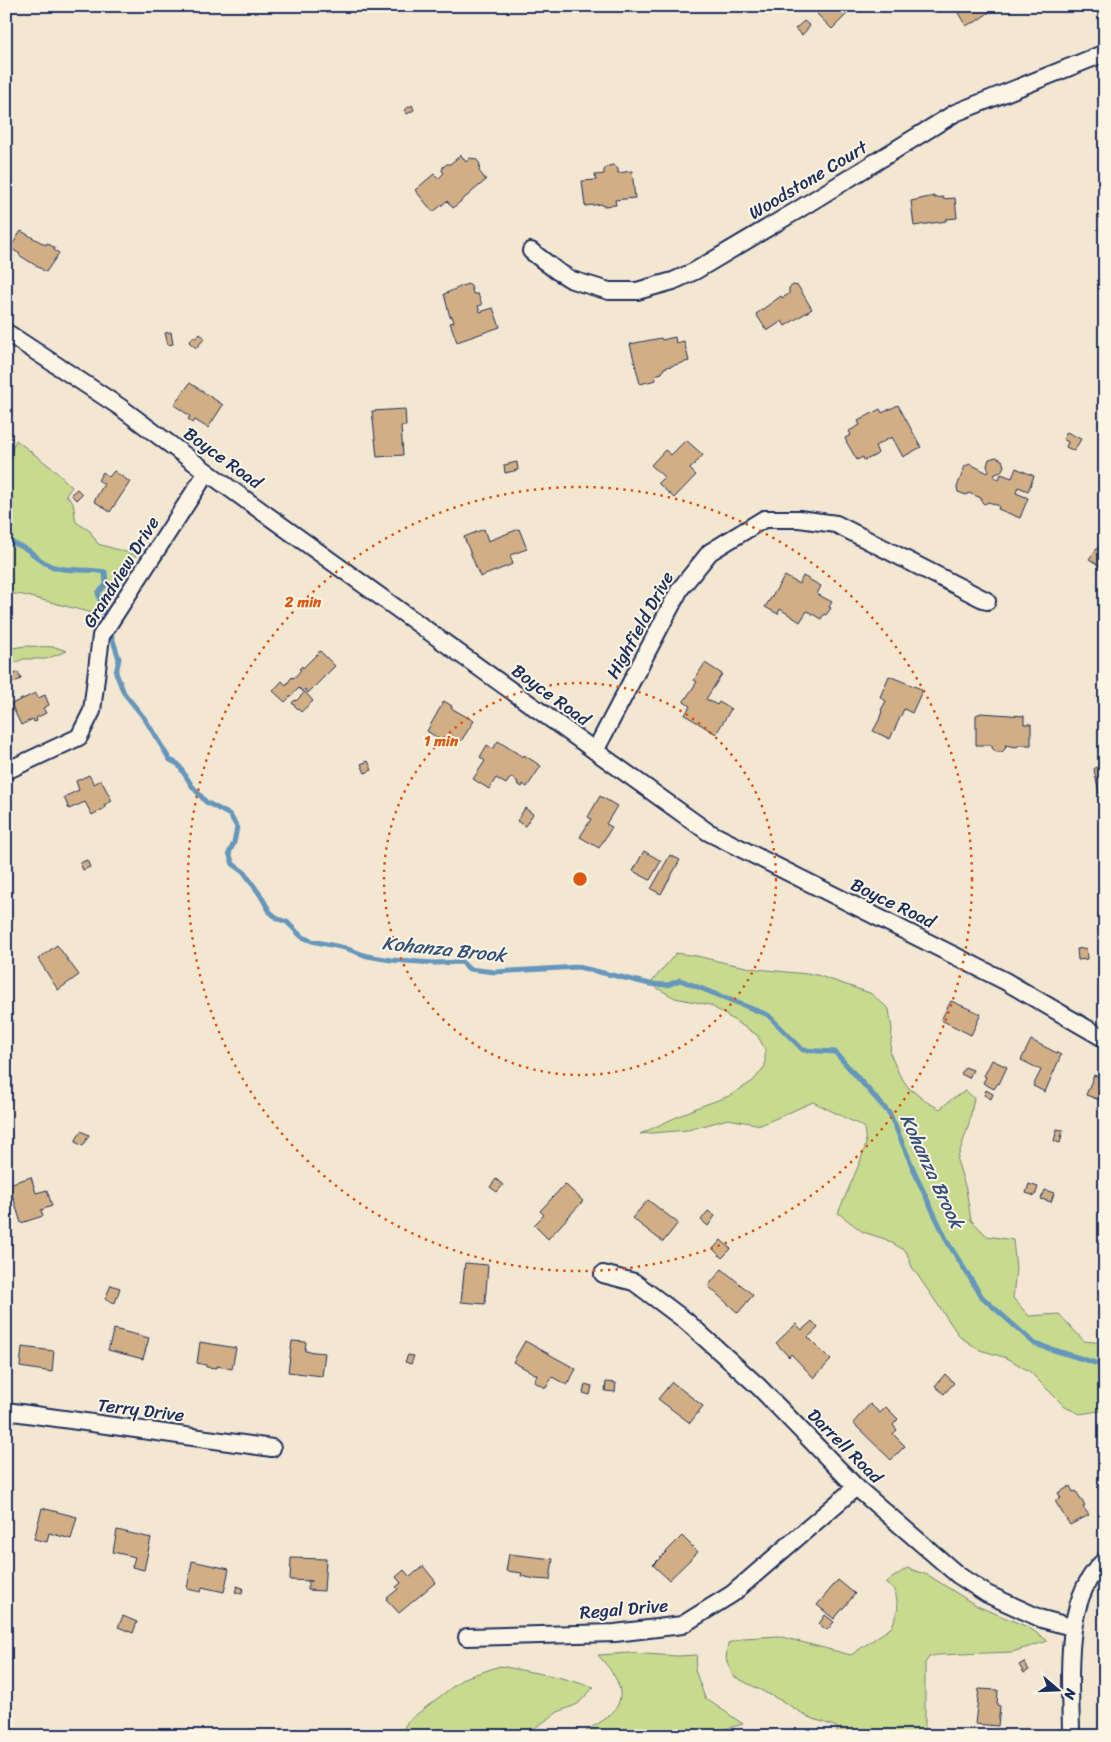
<svg xmlns="http://www.w3.org/2000/svg" width="1111" height="1742" font-family="Sriracha,sans-serif">
<style>
.green{fill:#c8da8e;stroke:#728476}
.lines{fill:none;stroke-linecap:round;stroke-linejoin:round}
.stream{stroke:#6596bb;stroke-width:5}
.building{fill:#d2ae84;stroke:#1b2f5e}
.street-casing{stroke:#1b2f5e;stroke-width:20}
.street{stroke:#fcf5e5;stroke-width:16}
.ring{fill:none;stroke:#de5710;stroke-width:2.5;stroke-dasharray:2.5 5}
.labels{text-anchor:middle;dominant-baseline:central;stroke-width:4;stroke-linejoin:round;paint-order:stroke}
.street-label{font-size:18px;fill:#1b2f5e;stroke:#fcf5e5}
.water-label{font-size:19px;font-style:italic;fill:#34517d;stroke:#fcf5e5}
.centre{fill:#de5710;stroke:#fcf5e5;stroke-width:2.5}
.ring-label{font-size:15px;text-anchor:middle;font-weight:bold;fill:#de5710;stroke:#fcf5e5;stroke-width:4;stroke-linejoin:round;paint-order:stroke}
</style>
<rect width="100%" height="100%" fill="#f4e7d2"/>
<filter id="ink" filterUnits="userSpaceOnUse"><feTurbulence type="fractalNoise" baseFrequency=".02" numOctaves="2"/><feDisplacementMap in="SourceGraphic" scale="10" xChannelSelector="R" yChannelSelector="G"/><feConvolveMatrix kernelMatrix="1 2 1 2 8 2 1 2 1" color-interpolation-filters="sRGB"/></filter>
<g filter="url(#ink)">
<g class="green">
<path d="M16 440 52 468 72 487 66 495 73 503 76 522 90 531 98 544 136 555 96 614 23 595 6 593V461Z"/>
<path d="M25 646 55 647 67 651 46 659H23L6 667V649Z"/>
<path d="M676 953 697 956 726 963 757 969 817 975 870 993 889 1009 892 1030 890 1053 899 1074 908 1087 925 1101 940 1109 953 1098 966 1091 974 1098 969 1124 957 1160 966 1189 971 1220 987 1236 1013 1240 1016 1268 1013 1298 1029 1316 1059 1314 1084 1341 1105 1343V1410L1080 1414 1065 1407 1029 1371 1007 1358 980 1350 960 1337 912 1267 906 1251 885 1239 863 1232 838 1213 860 1162 866 1144 864 1127 813 1102 761 1125 728 1119 688 1130 640 1134 696 1108 729 1096 753 1081 765 1066V1049L757 1035 710 1005 675 998 650 984Z"/>
<path d="M907 1568 928 1575 977 1606 1028 1627 1048 1641 1012 1652 937 1655 929 1657 925 1663V1736H837V1727L808 1717 784 1702 733 1676 726 1659 728 1643 744 1638 778 1636 851 1655 892 1627 898 1608 895 1590 885 1583Z"/>
<path d="M629 1653 678 1656 697 1655 695 1670 705 1698 743 1724 717 1731 709 1736H593L586 1731C593 1726 602 1722 609 1716 633 1695 613 1672 598 1655Z"/>
<path d="M500 1666 558 1677 594 1687 578 1704 558 1712 535 1728 528 1736H399L408 1721 464 1678Z"/>
</g>
<g class="lines">
<g class="stream">
<path d="M6 540C13 543 21 546 28 550 36 556 43 564 54 567 70 572 88 568 105 572L106 585 98 593 106 620"/>
<path d="M110 631 119 659 116 673 124 693 145 719 170 760 178 764 192 786 206 802 230 815 237 827 234 843 229 853 233 864 244 872 261 896 270 912 278 919 287 922 302 937 312 941 345 948 367 956 391 960 435 963 462 962 469 969 495 972 578 967 650 984 668 985 680 980 768 1015 803 1050 835 1052 890 1114 918 1180 948 1243 982 1297 1035 1344 1105 1366"/>
</g>
</g>
<g class="building">
<path d="M825 6H855L832 29 817 14Z"/>
<path d="M957 6H998L974 23 973 22 966 26 955 8Z"/>
<path d="M804 21 810 26 802 35 795 29Z"/>
<path d="M412 105 414 110 407 114 404 110Z"/>
<path d="M461 155 466 162 470 158 476 159 480 164 479 171 486 180 453 208 447 201 433 212 415 190 434 174 438 179 444 173 442 171 443 167 447 164H450Z"/>
<path d="M613 165 618 169V173L632 171 635 198 615 200 616 205 603 206 602 204 585 206 582 181 596 180 595 175 604 174V170L608 166Z"/>
<path d="M934 196V198L943 197V199L955 198 957 218 946 219V221L914 226 911 201Z"/>
<path d="M21 231 46 245 47 243 55 248 54 250 59 253 46 272 19 255 20 254 10 248Z"/>
<path d="M467 284 471 286 473 294H478L482 305 478 306 480 312 493 308 500 327 457 342 450 323 454 322 452 316 450 317 444 294Z"/>
<path d="M793 285 798 286 812 309 785 326 782 321 767 331 756 314 781 296 782 298 789 294V288Z"/>
<path d="M171 332 173 344 168 345 165 333Z"/>
<path d="M200 334 205 338 196 348 189 342 194 336 196 338Z"/>
<path d="M675 337 676 343 684 341 689 361 664 368 662 373 655 375 656 380 640 384 630 344 661 338 662 340Z"/>
<path d="M190 383 223 405 208 428 195 420 193 423 188 419 190 416 174 405Z"/>
<path d="M898 405 921 447 903 457 892 437 875 446 878 453 876 455 868 459 864 460 863 457 857 460 847 443 845 438 851 435 849 431 860 425 858 421 880 409 882 413Z"/>
<path d="M405 409 406 426H401L403 455 377 457 372 411Z"/>
<path d="M1067 432 1081 439 1074 451 1066 447 1068 442 1063 439Z"/>
<path d="M686 440 703 455 690 469 696 475 674 498 658 483 664 477 651 465 665 450 671 455Z"/>
<path d="M996 457 1002 460 1004 466 1001 472 995 474 994 477 999 479 1001 474 1012 478 1016 468 1034 476 1028 491 1018 487 1016 493 1028 498 1020 518 998 509 999 506 989 502 984 504 981 501V498L969 493 966 495 958 492 957 487 965 466 970 464 988 473 989 471 987 466 989 459Z"/>
<path d="M517 462 518 470 505 473 504 465Z"/>
<path d="M114 471 130 482 110 512 94 501 104 484 98 480 103 472 109 477Z"/>
<path d="M77 489 82 494 76 500 71 494Z"/>
<path d="M484 529 488 541 519 529 527 549 510 555 513 564 480 577 464 537Z"/>
<path d="M1103 541 1105 543V569L1089 559Z"/>
<path d="M785 576 799 584 803 576 821 586 817 594 832 602 829 607 831 608 826 615 824 614 821 619 807 611 800 622 780 609 778 614 765 607Z"/>
<path d="M320 651 335 666 308 693 305 689 303 692 299 688 285 702 273 691 282 681 286 685 292 677 294 678 301 670 299 669 302 666 303 668Z"/>
<path d="M705 663 722 674 706 699 717 705 719 702 731 709 716 734 685 715 690 706 684 702V701L697 682 694 680Z"/>
<path d="M18 672 21 679 10 684 7 678Z"/>
<path d="M889 676 921 689 922 691 912 713 904 709 890 739 873 731 879 720 882 711 881 710 886 701 880 697Z"/>
<path d="M305 692 313 701 301 712 292 703 295 700 296 701Z"/>
<path d="M36 693 38 698 45 695 49 705 43 708 46 713 36 718 37 721 34 722 33 719 21 725 11 704Z"/>
<path d="M444 701 452 706 451 708 474 721 461 741 449 734 444 742 427 731Z"/>
<path d="M981 713 1024 716V724H1031V745H1019L1017 747 1005 745 1006 748 1002 752H996L992 748V745H976V715Z"/>
<path d="M498 741 523 757 524 755 541 766 527 787 523 784 522 787 517 784 518 782 511 777 506 784 496 778 489 789 473 779 485 761 480 757 487 745 493 749Z"/>
<path d="M368 761 372 770 365 773 361 764Z"/>
<path d="M1105 765V793L1099 794 1094 769 1098 766Z"/>
<path d="M89 775 94 784 101 780 112 801 104 805 105 808 92 815 85 802 69 809 64 797 79 790 76 781Z"/>
<path d="M600 796 617 806 606 824 612 827 599 848 580 837 591 819 588 817Z"/>
<path d="M525 808 533 814 525 826 517 821Z"/>
<path d="M644 851 661 861 650 880 633 871Z"/>
<path d="M670 855 680 860 661 894 651 889Z"/>
<path d="M87 860 90 867 83 870 80 863Z"/>
<path d="M57 945 79 975 58 990 38 959Z"/>
<path d="M1086 948 1087 959 1078 960 1077 949Z"/>
<path d="M951 1001 981 1014 971 1035 941 1020Z"/>
<path d="M1031 1040 1061 1055 1045 1092 1033 1086 1041 1070 1021 1060Z"/>
<path d="M992 1060 1007 1067 999 1084 998 1083 994 1089 983 1083 986 1077 984 1076Z"/>
<path d="M965 1067 973 1070 969 1078 961 1074Z"/>
<path d="M1094 1075 1105 1079V1102L1086 1095Z"/>
<path d="M986 1090 993 1094 991 1099 984 1095Z"/>
<path d="M1057 1129 1063 1130 1060 1143 1054 1141Z"/>
<path d="M81 1131 89 1135 83 1146 75 1142Z"/>
<path d="M31 1177 36 1193 47 1190 52 1206 41 1210 43 1216 21 1223 9 1184Z"/>
<path d="M496 1179 503 1185 497 1192 490 1187Z"/>
<path d="M565 1184 583 1201 548 1239 534 1225 544 1215 540 1211Z"/>
<path d="M1029 1184 1038 1187 1035 1196 1026 1193Z"/>
<path d="M1045 1190 1054 1193 1051 1202 1041 1199Z"/>
<path d="M648 1200 678 1223 663 1242 632 1218Z"/>
<path d="M708 1211 715 1216 708 1226 701 1220Z"/>
<path d="M721 1240 731 1249 722 1258 713 1249Z"/>
<path d="M465 1263 488 1265 485 1304 461 1302Z"/>
<path d="M722 1269 753 1295 738 1313 708 1286Z"/>
<path d="M111 1285 120 1288 115 1303 105 1299Z"/>
<path d="M812 1321 818 1328 808 1337 831 1360 814 1378 791 1354 789 1357 776 1343 796 1324 802 1330Z"/>
<path d="M114 1329 149 1338 143 1359 108 1350Z"/>
<path d="M292 1341 306 1342 305 1351 325 1353 322 1376 288 1372Z"/>
<path d="M525 1341 576 1369 567 1385 552 1377 546 1388 534 1382 537 1375 513 1362Z"/>
<path d="M200 1342 236 1348 232 1369 217 1366V1368L206 1367V1365L197 1363Z"/>
<path d="M22 1347 54 1351 52 1372 20 1367Z"/>
<path d="M408 1355 414 1356 411 1364 405 1362Z"/>
<path d="M945 1374 954 1383 944 1394 935 1386Z"/>
<path d="M606 1382 616 1383 615 1392 605 1391Z"/>
<path d="M672 1382 703 1406 690 1423 658 1399Z"/>
<path d="M585 1384 592 1386 590 1395 583 1393Z"/>
<path d="M870 1404 880 1413 886 1407 898 1419 893 1425 897 1430 893 1434 905 1446 891 1460 853 1423Z"/>
<path d="M6 1473 11 1474 6 1497Z"/>
<path d="M1070 1486 1073 1492 1076 1491 1085 1506 1083 1507 1089 1515 1070 1525 1055 1501 1061 1498 1058 1493Z"/>
<path d="M42 1508 77 1517 71 1539 49 1533 47 1542 34 1539Z"/>
<path d="M117 1530 151 1538 144 1570 132 1567 135 1557 113 1552Z"/>
<path d="M682 1536 698 1552 669 1580 653 1565Z"/>
<path d="M509 1554 553 1559 550 1580 535 1579 521 1576 522 1573 506 1571Z"/>
<path d="M291 1558 326 1559 324 1591 308 1590V1581H312L290 1580Z"/>
<path d="M192 1561 229 1569 224 1592 202 1587 201 1592 187 1589Z"/>
<path d="M423 1566 436 1582 399 1613 386 1599 398 1589 396 1587 401 1583 396 1577 404 1570 410 1577Z"/>
<path d="M838 1580 855 1594 834 1619 817 1605Z"/>
<path d="M237 1586 243 1588 242 1594 235 1592Z"/>
<path d="M825 1615 834 1622 827 1630 819 1624Z"/>
<path d="M123 1616 137 1622 133 1633 118 1627Z"/>
<path d="M1024 1662 1029 1670 1024 1673 1019 1665Z"/>
<path d="M979 1689 998 1690 997 1705 1000 1706 998 1726 975 1724Z"/>
</g>
<g class="lines">
<defs>
<g id="street">
<path d="M531 251 557 271 572 280 609 291H637L673 281 695 271 796 211 955 113 1105 53"/>
<path d="M6 332 120 407 207 472 708 832 1005 981 1105 1039"/>
<path d="M595 751 680 589 710 552 764 519H799L836 524 987 601"/>
<path d="M6 771 79 737 92 711 101 636 207 472"/>
<path d="M603 1274 634 1282 686 1321 759 1387 856 1487 958 1575 987 1594 1042 1619 1072 1627"/>
<path d="M6 1411 272 1448"/>
<path d="M467 1637 615 1633 682 1625 732 1594 856 1487"/>
<path d="M1071 1736C1071 1683 1061 1598 1105 1560"/>
</g>
</defs>
<use href="#street" class="street-casing"/>
<use href="#street" class="street"/>
</g>
</g>
<g class="ring">
<circle cx="580" cy="879" r="196"/>
<circle cx="580" cy="879" r="392"/>
</g>
<g class="labels">
<g class="street-label">
<text transform="translate(808 180) rotate(-31)">Woodstone Court</text>
<text transform="translate(223 458) rotate(36)">Boyce Road</text>
<text transform="translate(121 572) rotate(-58)">Grandview Drive</text>
<text transform="translate(640 625) rotate(-61)">Highfield Drive</text>
<text transform="translate(551 695) rotate(36)">Boyce Road</text>
<text transform="translate(893 903) rotate(26)">Boyce Road</text>
<text transform="translate(141 1410) rotate(7)">Terry Drive</text>
<text transform="translate(845 1446) rotate(45)">Darrell Road</text>
<text transform="translate(624 1609) rotate(-5)">Regal Drive</text>
</g>
<g class="water-label">
<text transform="translate(444 949) rotate(6)">Kohanza Brook</text>
<text transform="translate(932 1171) rotate(65)">Kohanza Brook</text>
</g>
</g>
<circle cx="580" cy="879" r="8" class="centre"/>
<g class="ring-label">
<text x="303" y="607">2 min</text>
<text x="441" y="746">1 min</text>
</g>
<rect width="1111" height="1742" fill="none" stroke="#fcf5e5" stroke-width="25"/>
<rect x="12" y="12" width="1086" height="1717" fill="none" stroke="#1b2f5e" stroke-width="2" filter="url(#ink)"/>
<g transform="translate(1058 1690) rotate(109)" stroke="#fcf5e5" stroke-width="4" paint-order="stroke">
<path d="M0-4L9 19L0 12L-9 19Z" fill="#1b2f5e"/>
<text y="-8" font-size="14" font-weight="bold" text-anchor="middle" fill="#1b2f5e">N</text>
</g>
</svg>
